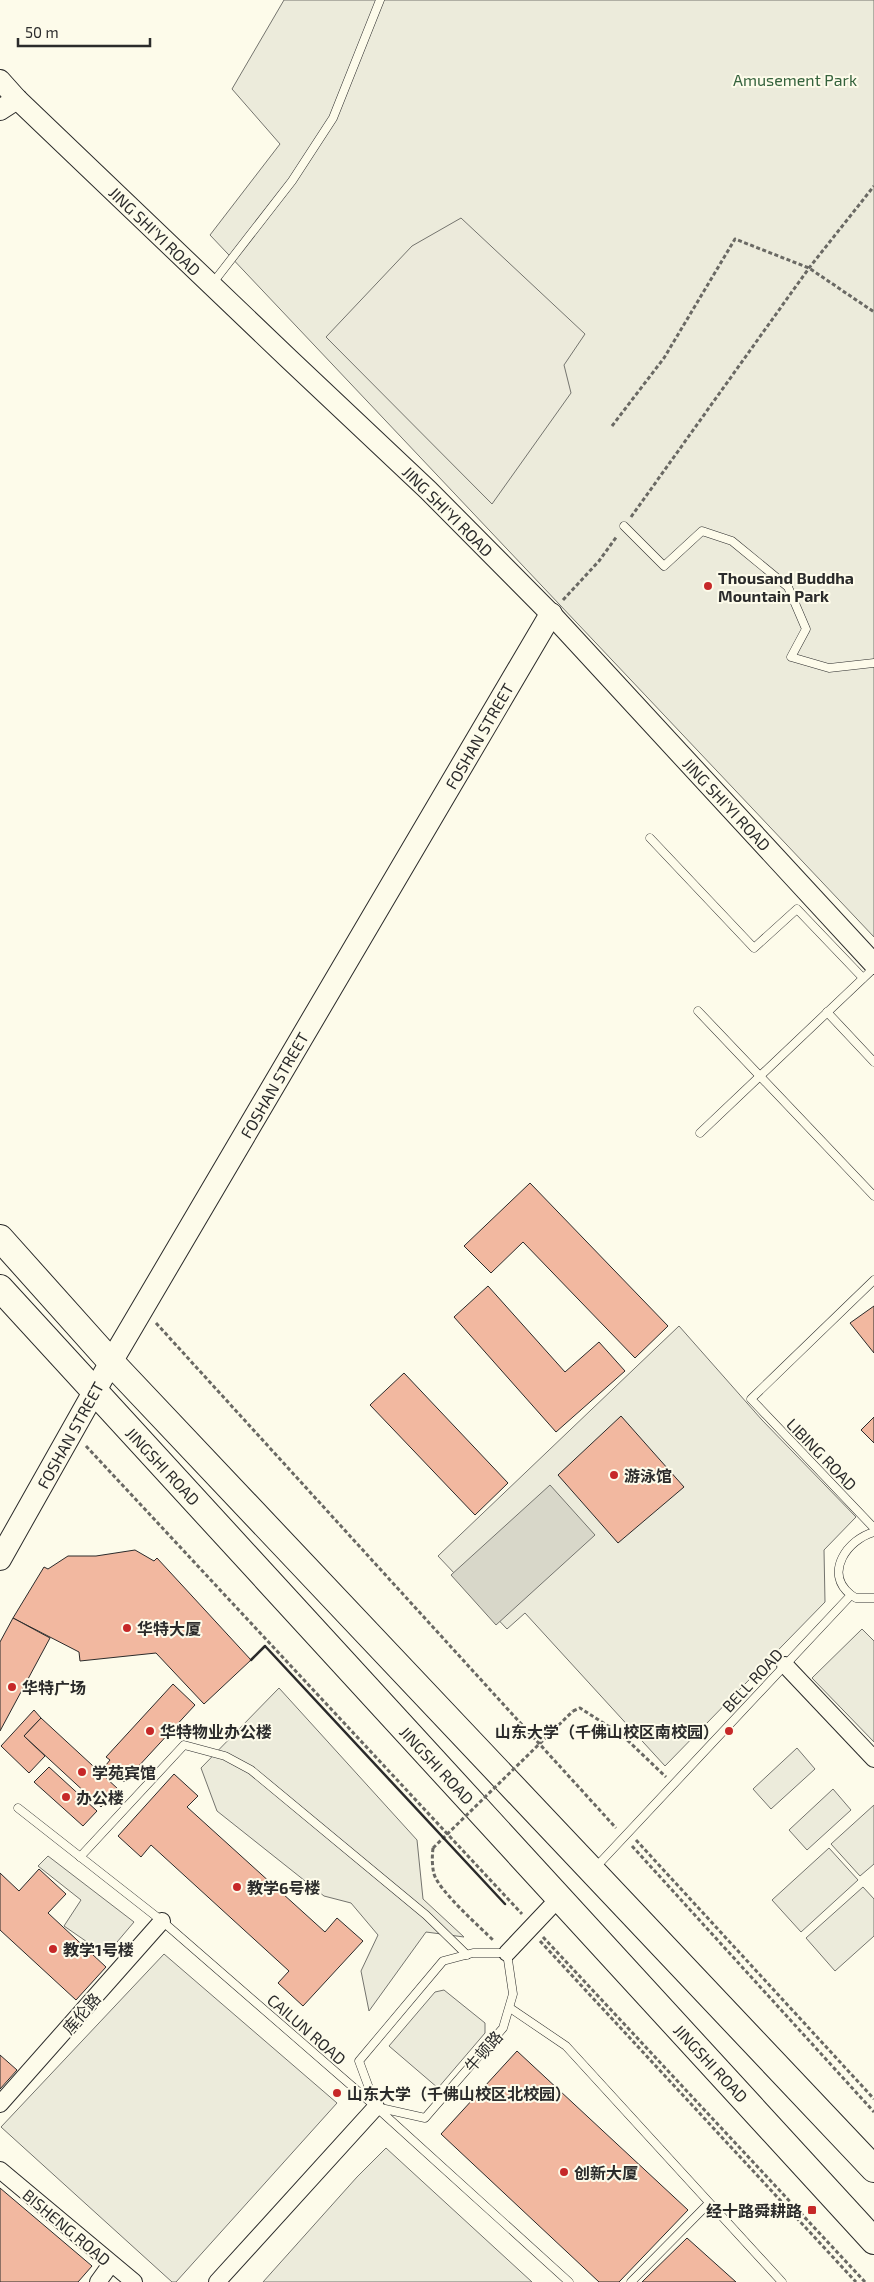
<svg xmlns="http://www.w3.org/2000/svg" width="874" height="2282" font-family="'Exo 2','Noto Sans SC',sans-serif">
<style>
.green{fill:#ecebdb;stroke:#74746e}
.parking{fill:#eceadb;stroke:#74746e}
.water{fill:#d8d7c9;stroke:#74746e}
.building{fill:#f2b8a0;stroke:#2b2b2b}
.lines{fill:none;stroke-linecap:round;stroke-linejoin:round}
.service-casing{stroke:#2b2b2b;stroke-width:9}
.minor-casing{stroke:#2b2b2b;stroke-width:18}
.tertiary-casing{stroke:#2b2b2b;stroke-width:22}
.secondary-casing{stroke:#2b2b2b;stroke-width:24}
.trunk-casing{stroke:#2b2b2b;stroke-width:28}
.path{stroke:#6a6964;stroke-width:3;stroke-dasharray:4 2.5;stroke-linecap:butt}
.service{stroke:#fdfbea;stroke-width:8}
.minor{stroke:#fdfbea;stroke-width:16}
.tertiary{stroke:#fdfbea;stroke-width:20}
.secondary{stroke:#fdfbea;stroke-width:22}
.trunk{stroke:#fdfbea;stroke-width:26}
.path-bridge{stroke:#6a6964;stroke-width:3;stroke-dasharray:4 2.5;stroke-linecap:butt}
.wall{stroke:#2b2b2b;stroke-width:2.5}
.poi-dot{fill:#c62828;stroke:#fdfbea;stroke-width:2}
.labels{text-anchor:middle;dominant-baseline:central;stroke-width:4;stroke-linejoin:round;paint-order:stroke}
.park-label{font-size:16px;fill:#34623c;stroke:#fdfbea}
.street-label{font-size:16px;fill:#2b2b2b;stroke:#fdfbea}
.poi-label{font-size:16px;font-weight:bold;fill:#2b2b2b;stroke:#fdfbea;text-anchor:start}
</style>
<rect width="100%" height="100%" fill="#fdfbea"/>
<g class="green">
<path d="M284 0H874V937L210 235 280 144 232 89Z"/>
<path d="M679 1326 762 1420 856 1517 824 1550 825 1602 665 1766 525 1613 507 1629 438 1556Z"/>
<path d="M862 1629 874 1641V1742L812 1678Z"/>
<path d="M279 1688 417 1840 423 1899 464 1937 426 1932 369 2011 361 1971 378 1935 351 1903 324 1896 217 1811 201 1768Z"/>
<path d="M797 1748 815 1769 771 1809 753 1789Z"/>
<path d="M833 1789 851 1810 807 1850 789 1830Z"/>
<path d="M874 1805V1864L860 1876 831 1844Z"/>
<path d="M829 1848 858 1880 801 1932 772 1900Z"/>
<path d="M48 1856 134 1922 106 1955 64 1926 81 1900 38 1866Z"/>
<path d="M863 1887 874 1899V1936L835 1971 806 1938Z"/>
<path d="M164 1954 337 2103 176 2282H172L1 2127Z"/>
<path d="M444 1990 485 2023V2033L438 2088 389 2046 435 1992Z"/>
<path d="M386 2148 532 2282H263L357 2177Z"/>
</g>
<path class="parking" d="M461 218 585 334 564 365 571 393 492 504 326 337 412 246Z"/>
<path class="water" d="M550 1485 595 1535 496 1625 451 1575Z"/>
<g class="building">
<path d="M530 1183 668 1326 635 1358 523 1242 491 1273 464 1246Z"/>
<path d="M488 1286 565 1372 599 1342 625 1371 556 1432 454 1317Z"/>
<path d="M874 1306V1353L850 1323Z"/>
<path d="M404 1373 508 1483 475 1515 370 1405Z"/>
<path d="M621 1416 684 1487 618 1543 558 1475Z"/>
<path d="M874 1417V1443L861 1430Z"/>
<path d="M135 1550 154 1561 157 1558 251 1660 204 1704 156 1653 80 1661 79 1652 13 1618 44 1567 48 1569 68 1556H96Z"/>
<path d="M13 1618 50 1638 0 1731V1642Z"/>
<path d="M173 1684 195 1705 124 1782 106 1765 110 1760 106 1757Z"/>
<path d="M34 1710 41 1718 24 1736 45 1756 29 1773 1 1746Z"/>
<path d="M41 1718 118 1789 101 1807 24 1736Z"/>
<path d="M49 1767 97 1811 83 1826 34 1782Z"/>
<path d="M174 1774 198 1796 187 1807 325 1932 337 1918 363 1941 303 2006 278 1983 289 1971 151 1845 141 1857 118 1836Z"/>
<path d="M39 1869 66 1894 48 1913 106 1967 76 2000 0 1930V1873L19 1891Z"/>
<path d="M517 2051 688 2210 619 2282H599L441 2134Z"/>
<path d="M0 2055 17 2070 0 2089Z"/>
<path d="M0 2188 92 2266 78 2282H0Z"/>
<path d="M687 2238 736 2282H642Z"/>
</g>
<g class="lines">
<defs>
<g id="service">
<path d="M212 284 292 181 333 118 380 0"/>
<path d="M624 526 664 566 702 531 732 541 788 587 806 629 791 657 829 668 874 663"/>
<path d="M650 838 754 948 797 909 863 978"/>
<path d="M698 1011 874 1196"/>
<path d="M827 1012 874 1062"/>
<path d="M700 1133 874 968"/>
<path d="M874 1280 751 1399 874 1528"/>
<path d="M851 1595 856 1598H874"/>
<path d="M18 1808 162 1921 376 2107 569 2282"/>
<path d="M80 1857 184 1745 225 1756 251 1770 426 1915 467 1955"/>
<path d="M595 1868 851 1595C823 1573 848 1539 874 1532"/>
<path d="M473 1953H507L513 1994 503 2028 425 2118 376 2107 359 2061 443 1961Z"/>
<path d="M510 2008 566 2046 782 2282"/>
<path d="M631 2282 709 2203"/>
</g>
<g id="minor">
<path d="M785 1665 874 1759"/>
<path d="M507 1953 559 1898"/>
<path d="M0 2104 162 1921"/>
<path d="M0 2170 134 2282"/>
<path d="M98 2282 111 2264"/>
<path d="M217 2282 376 2107"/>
</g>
<g id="tertiary">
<path d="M0 80 17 99 289 359 428 490 551 614 874 964"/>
<path d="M0 110 17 99"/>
</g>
<path id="secondary" d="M0 1559 111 1362 551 614"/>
<g id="trunk">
<path d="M0 1238 111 1362 874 2169"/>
<path d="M0 1288 874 2241"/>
</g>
</defs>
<use href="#service" class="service-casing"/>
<use href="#minor" class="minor-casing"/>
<use href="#tertiary" class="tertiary-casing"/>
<use href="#secondary" class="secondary-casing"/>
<use href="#trunk" class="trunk-casing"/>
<g class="path">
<path d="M612 426 664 358 735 239 809 268 874 312"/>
<path d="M631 517 809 268 874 186"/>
<path d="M563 600 599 561 617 536"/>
<path d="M156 1323 616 1828"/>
<path d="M86 1446 522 1914"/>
<path d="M573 1711 580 1708 622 1735 666 1777"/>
<path d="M636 1840 874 2099"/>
<path d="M632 1846 874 2112"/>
<path d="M433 1848C432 1857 432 1866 434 1874 439 1891 481 1928 494 1941"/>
<path d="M543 1937 865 2282"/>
<path d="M540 1941 856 2282"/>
</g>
<use href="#service" class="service"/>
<use href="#minor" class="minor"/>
<use href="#tertiary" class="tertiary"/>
<use href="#secondary" class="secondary"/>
<use href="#trunk" class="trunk"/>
<path class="path-bridge" d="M433 1848 573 1711"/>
<path class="wall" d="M251 1660 265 1646 505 1904"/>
</g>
<g class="poi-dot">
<circle cx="708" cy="586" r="5"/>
<circle cx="614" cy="1475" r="5"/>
<circle cx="127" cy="1628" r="5"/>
<circle cx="12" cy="1687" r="5"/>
<circle cx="150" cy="1731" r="5"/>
<circle cx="729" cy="1731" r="5"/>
<circle cx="82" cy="1772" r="5"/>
<circle cx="66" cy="1797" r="5"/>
<circle cx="237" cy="1887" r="5"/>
<circle cx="53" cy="1949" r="5"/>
<circle cx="337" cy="2093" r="5"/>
<circle cx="564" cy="2172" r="5"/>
<rect x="807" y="2205" width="10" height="10" rx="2.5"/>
</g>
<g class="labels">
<g class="park-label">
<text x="795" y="79">Amusement Park</text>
</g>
<g class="street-label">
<text transform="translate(155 231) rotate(44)">JING SHI'YI ROAD</text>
<text transform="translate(448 511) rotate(45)">JING SHI'YI ROAD</text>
<text transform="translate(479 736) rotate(-60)">FOSHAN STREET</text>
<text transform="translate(727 804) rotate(47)">JING SHI'YI ROAD</text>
<text transform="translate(274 1085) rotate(-60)">FOSHAN STREET</text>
<text transform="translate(70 1435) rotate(-61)">FOSHAN STREET</text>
<text transform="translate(822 1454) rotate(46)">LIBING ROAD</text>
<text transform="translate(163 1466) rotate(47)">JINGSHI ROAD</text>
<text transform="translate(752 1680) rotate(-47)">BELL ROAD</text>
<text transform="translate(437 1765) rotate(47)">JINGSHI ROAD</text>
<text transform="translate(81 2013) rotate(-49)">库伦路</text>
<text transform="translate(307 2029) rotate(41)">CAILUN ROAD</text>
<text transform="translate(483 2051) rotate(-49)">牛顿路</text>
<text transform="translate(711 2063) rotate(47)">JINGSHI ROAD</text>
<text transform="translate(67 2227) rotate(40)">BISHENG ROAD</text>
</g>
<g class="poi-label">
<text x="718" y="577">Thousand Buddha<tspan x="718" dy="18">Mountain Park</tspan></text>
<text x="624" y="1475">游泳馆</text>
<text x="137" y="1628">华特大厦</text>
<text x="22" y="1687">华特广场</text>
<text x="160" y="1731">华特物业办公楼</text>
<text x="719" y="1731" text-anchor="end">山东大学（千佛山校区南校园）</text>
<text x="92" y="1772">学苑宾馆</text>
<text x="76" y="1797">办公楼</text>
<text x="247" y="1887">教学6号楼</text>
<text x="63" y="1949">教学1号楼</text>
<text x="347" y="2093">山东大学（千佛山校区北校园）</text>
<text x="574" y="2172">创新大厦</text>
<text x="802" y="2210" text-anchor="end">经十路舜耕路</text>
</g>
</g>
<path d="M18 38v8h132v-8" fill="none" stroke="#2b2b2b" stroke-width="2.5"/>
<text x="25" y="38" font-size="15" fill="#2b2b2b" stroke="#fdfbea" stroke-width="4" paint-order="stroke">50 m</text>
</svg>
